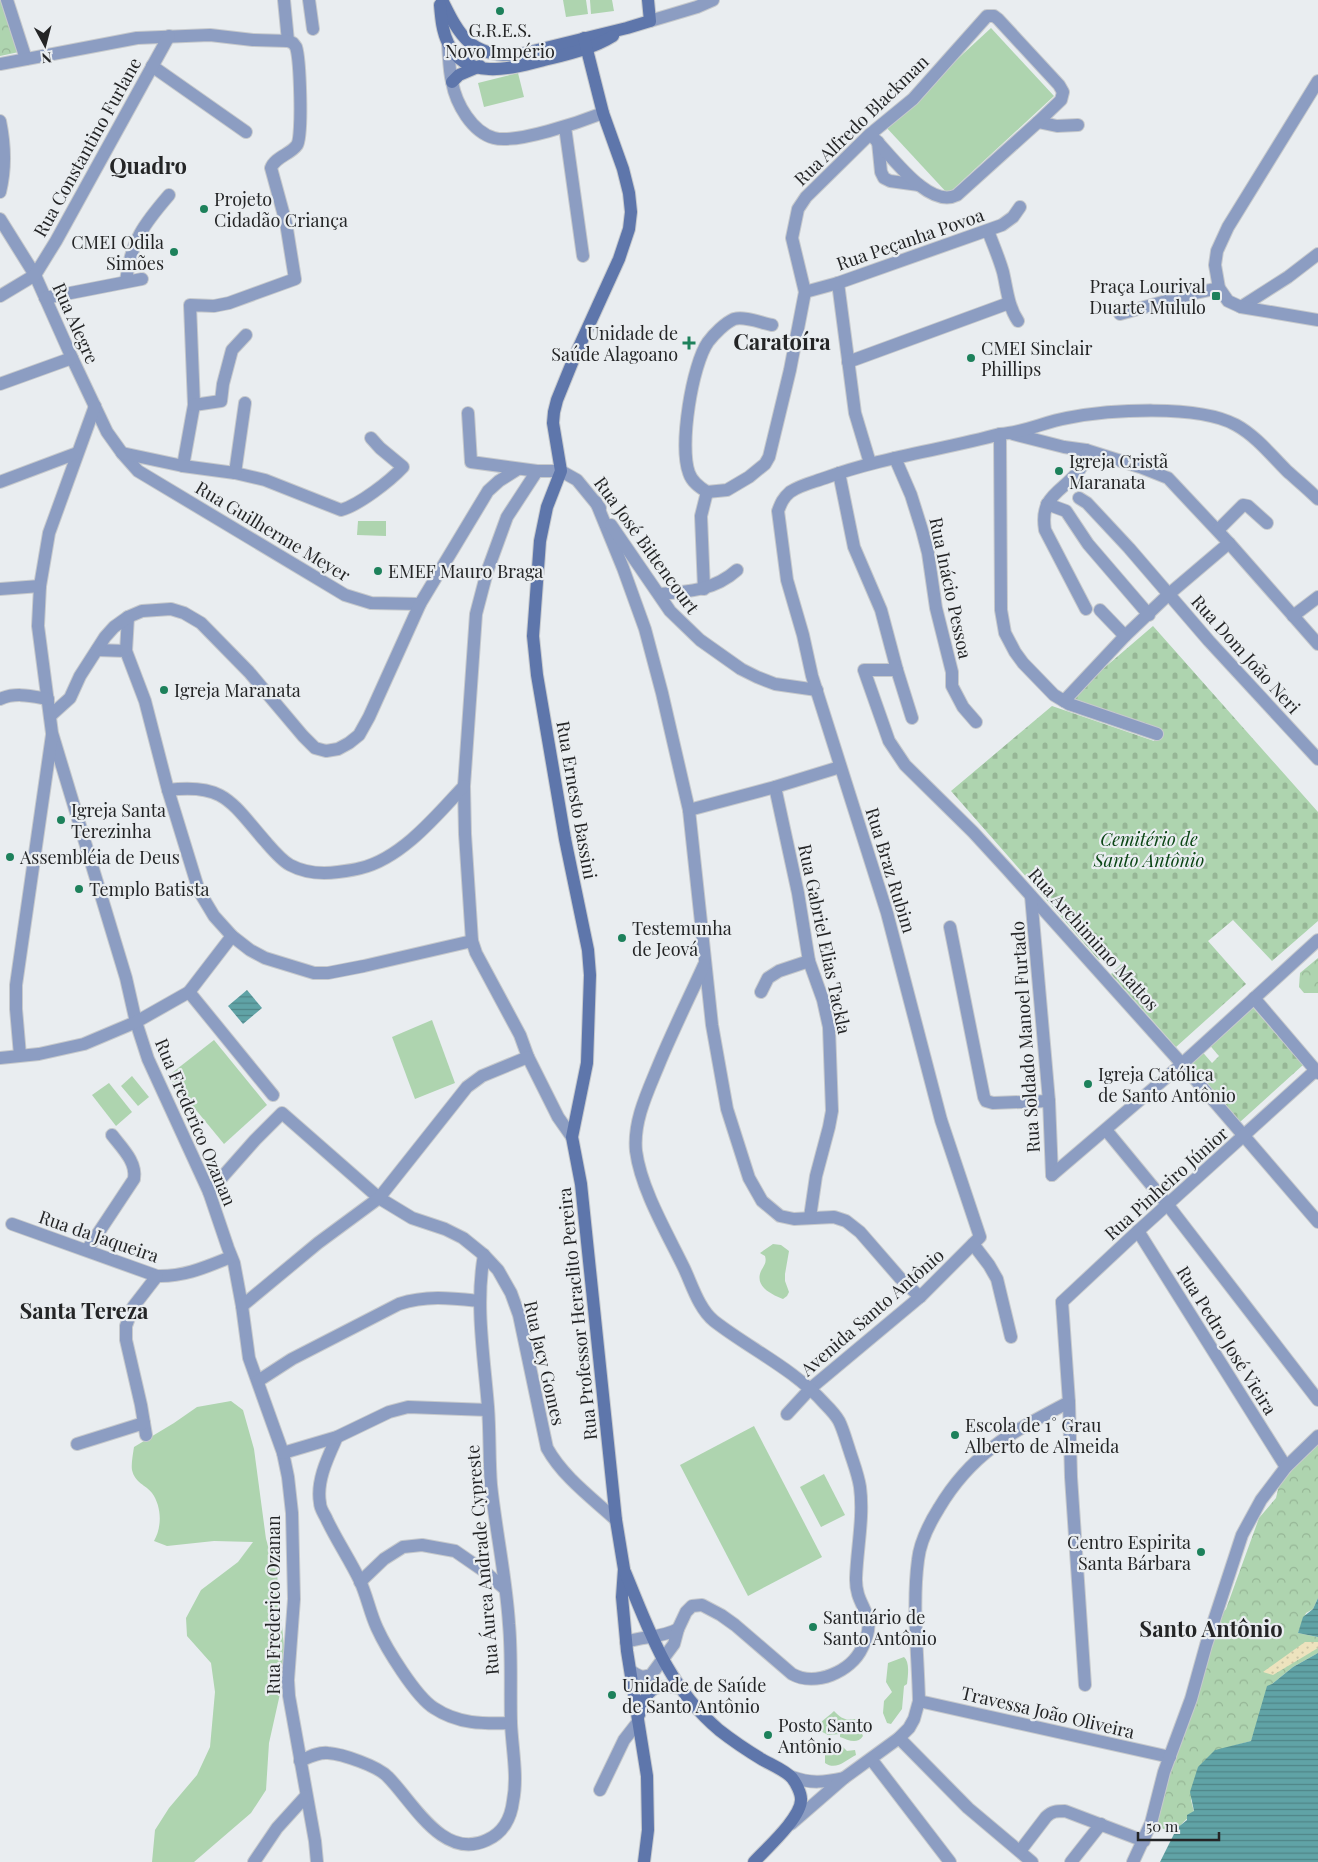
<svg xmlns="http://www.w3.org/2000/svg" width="1318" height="1862" font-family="'Playfair Display',serif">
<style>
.grass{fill:#aed4af}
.forest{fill:url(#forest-crowns)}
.sand{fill:url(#sand-dots)}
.cemetery{fill:url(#cemetery-stones)}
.water{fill:url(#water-rules)}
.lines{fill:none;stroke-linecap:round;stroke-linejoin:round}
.minor-casing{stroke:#c6c9cc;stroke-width:14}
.tertiary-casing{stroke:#c6c9cc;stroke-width:14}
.secondary-casing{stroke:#c6c9cc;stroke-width:14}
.minor{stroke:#8c9dc2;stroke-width:12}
.tertiary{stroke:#8c9dc2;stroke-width:12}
.secondary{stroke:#5e76ab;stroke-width:12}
.poi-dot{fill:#1d815b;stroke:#e9edf0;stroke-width:2}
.labels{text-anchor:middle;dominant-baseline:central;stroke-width:4.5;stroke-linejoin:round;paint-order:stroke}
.poi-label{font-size:18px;fill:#242526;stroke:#e9edf0;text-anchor:start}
.street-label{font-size:18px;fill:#242526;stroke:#e9edf0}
.park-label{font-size:18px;font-style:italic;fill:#0a4514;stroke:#e9edf0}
.district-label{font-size:22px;font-weight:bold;fill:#242526;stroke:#e9edf0}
</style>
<defs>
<pattern id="forest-crowns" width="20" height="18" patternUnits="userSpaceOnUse" patternTransform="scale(1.25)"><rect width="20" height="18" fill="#aed4af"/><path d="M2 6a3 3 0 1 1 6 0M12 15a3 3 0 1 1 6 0" fill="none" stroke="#96b696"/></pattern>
<pattern id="sand-dots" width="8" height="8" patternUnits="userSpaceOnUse" patternTransform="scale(1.25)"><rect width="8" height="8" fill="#ede3be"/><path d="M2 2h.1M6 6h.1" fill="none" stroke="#cbc3a3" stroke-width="1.8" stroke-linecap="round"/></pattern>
<pattern id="cemetery-stones" width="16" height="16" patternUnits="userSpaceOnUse" patternTransform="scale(1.25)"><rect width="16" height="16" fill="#aed4af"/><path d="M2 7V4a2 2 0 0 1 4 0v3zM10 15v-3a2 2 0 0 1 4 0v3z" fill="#96b696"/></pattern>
<pattern id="water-rules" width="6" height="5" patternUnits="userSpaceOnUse" patternTransform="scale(1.25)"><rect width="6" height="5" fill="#60a3a6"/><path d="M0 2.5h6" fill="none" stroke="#4f8587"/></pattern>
</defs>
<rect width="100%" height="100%" fill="#e9edf0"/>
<g class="grass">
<path d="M563 0H586L588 14 566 17Z"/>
<path d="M590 0H612L614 11 591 14Z"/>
<path d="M991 28 1054 96 948 194 885 126Z"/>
<path d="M518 73 524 97 484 107 478 83Z"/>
<path d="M358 521H386V536L357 535Z"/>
<path d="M432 1020 455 1083 415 1099 392 1037Z"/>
<path d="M214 1040 267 1105 224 1144 168 1076Z"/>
<path d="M132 1076 149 1097 138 1106 121 1086Z"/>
<path d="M109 1083 132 1112 116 1126 92 1095Z"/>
<path d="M773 1244 781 1245 789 1251 785 1274V1281L789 1292 787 1296 783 1299C773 1295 754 1287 761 1271 764 1265 767 1263 765 1256L760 1253Z"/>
<path d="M231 1401 243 1410 254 1449 266 1539 277 1574 286 1667 269 1743 266 1790 251 1813 194 1862H152L155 1830 169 1808 197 1775 210 1747 215 1692 211 1663 187 1636 186 1618 201 1590 238 1562 253 1542 214 1541 167 1546 154 1541C162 1527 162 1507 152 1493 146 1485 135 1483 132 1470 131 1464 133 1454 134 1447L174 1423 197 1407Z"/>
<path d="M754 1426 822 1557 748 1596 680 1465Z"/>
<path d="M824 1474 845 1515 821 1527 800 1487Z"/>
<path d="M904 1657C910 1662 908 1676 907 1684L904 1686 902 1709 891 1724 887 1723 883 1713 884 1701 892 1692 886 1682 888 1663Z"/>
<path d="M834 1711C841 1718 845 1721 855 1719L863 1736C857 1745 848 1740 840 1737V1734L828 1735 817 1729C820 1721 828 1717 834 1711Z"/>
<path d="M829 1744 842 1746 847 1751 855 1750 856 1755C846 1760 836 1771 825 1763V1747Z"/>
</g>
<g class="forest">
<path d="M0 0H5L19 52 0 56Z"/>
<path d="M1318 958V993H1304L1299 987 1300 973Z"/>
<path d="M1318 1443V1598L1313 1609 1306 1613 1298 1633 1318 1637V1653L1293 1667 1272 1684 1251 1741 1215 1751 1191 1800 1194 1812C1187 1820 1179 1824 1175 1834L1157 1826 1172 1760 1219 1617 1226 1609 1259 1518 1276 1498 1280 1481Z"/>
</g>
<path class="sand" d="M1305 1642H1318V1648L1273 1675 1263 1672Z"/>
<g class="cemetery">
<path d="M1153 626 1318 812V921L1272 961 1233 920 1208 941 1246 984 1176 1047 1111 974 1122 963 1110 951 1099 960 951 791 1052 706 1154 741 1160 731 1068 699Z"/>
<path d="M1250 1004 1303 1065 1240 1122 1187 1059 1199 1048 1212 1063 1219 1056 1206 1041Z"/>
</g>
<g class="water">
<path d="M247 990 262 1008 243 1024 228 1006Z"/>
<path d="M1318 1598V1637L1298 1633 1303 1617 1313 1609Z"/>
<path d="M1318 1653V1862H1160L1177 1828 1187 1820V1815L1194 1811 1190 1792 1198 1767 1215 1750 1251 1741 1267 1686 1272 1684 1293 1667Z"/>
</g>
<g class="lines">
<defs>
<g id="minor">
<path d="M7 0 26 59"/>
<path d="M284 0 288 41"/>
<path d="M309 0 313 29"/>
<path d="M448 44C449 56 449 70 452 82 456 104 472 132 494 138 517 144 580 122 603 113"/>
<path d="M0 64 137 38 210 35 253 40 288 41 293 43 296 47C300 59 303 136 297 145 291 154 275 157 271 168L286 223 295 279 229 303 214 306 190 305 194 405 183 466"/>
<path d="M152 66 246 132"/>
<path d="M0 121C5 145 6 168 0 192"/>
<path d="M1038 122 1057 126 1078 125"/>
<path d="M565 127 583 256"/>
<path d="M878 142 881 172 884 178 890 181 919 185"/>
<path d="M0 219 35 275 72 358 107 432 122 453 138 471 345 595 371 603 420 604"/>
<path d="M988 231C993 244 999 258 1003 272 1007 289 1008 306 1018 321"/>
<path d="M126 281C131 241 144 224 169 195"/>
<path d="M838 283 855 413 870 463"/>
<path d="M805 292 838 283 1002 225 1013 217 1020 207"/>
<path d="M0 296 35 275 56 241 169 36"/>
<path d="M45 298 142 279"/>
<path d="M1241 307 1288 277 1318 254"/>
<path d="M1120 314 1191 294 1219 288"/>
<path d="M848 362 1009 303"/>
<path d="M0 384 72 358"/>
<path d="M194 405 221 401 223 384 232 350 246 335"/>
<path d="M95 406 49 533 40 586 38 626 52 733 126 978 136 1022 148 1059 209 1192 228 1248 234 1263 242 1306 249 1358 283 1453 288 1477 292 1513 294 1599 288 1680 289 1696 315 1841 317 1862"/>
<path d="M468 413 471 462 537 471H561L577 480 600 508"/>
<path d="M1000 434 1001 610 1005 633 1015 652 1023 663 1054 695 1069 704 1157 734"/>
<path d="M1013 434 1064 447 1086 450 1140 467 1168 478 1229 543 1318 644"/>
<path d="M122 453 183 466 235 473 265 480 341 510C359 505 390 481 403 467L380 448 371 438"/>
<path d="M895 458 911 495 922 530 928 553 936 608 952 672V686L963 707 976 722"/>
<path d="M537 471 507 517 487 572 476 614 464 786 465 834 472 941 476 953 520 1035 528 1057 558 1117 572 1137"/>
<path d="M235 473 245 403"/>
<path d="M839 473 854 547 881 610 897 670 912 718"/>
<path d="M0 482 77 453"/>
<path d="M707 492 727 490 749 477 765 464 769 457 790 370 805 292 792 238 798 209 806 197 870 134 874 131 913 99 987 16H994L998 19 1059 85 1063 92 1061 100 1038 122 957 195C928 210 889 152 870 134"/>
<path d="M707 492C699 487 692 482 689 473 679 446 692 365 708 342 714 334 725 323 734 319 745 316 761 323 772 325"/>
<path d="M1079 498 1087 503 1129 548 1209 641 1318 759"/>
<path d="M596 502 623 568 645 629 662 693 689 810 712 1025 727 1109 749 1178 762 1201 780 1216 794 1219 834 1217 846 1221 860 1232 900 1278 920 1297"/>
<path d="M1047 504 1066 511 1088 544 1149 615"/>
<path d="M611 525 670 611 700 640 741 669 757 677 775 684 817 690"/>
<path d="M1218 530 1243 505 1248 506 1267 523"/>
<path d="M0 589 40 586"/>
<path d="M704 589 701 516 707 492"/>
<path d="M660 594C688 592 715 590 737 570"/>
<path d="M1086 609 1045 530C1039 494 1064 492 1080 469 1084 464 1085 456 1086 450"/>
<path d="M1100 610 1125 636"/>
<path d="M1293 616 1318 597"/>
<path d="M97 650 126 651 145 701 168 790 199 891 214 916 232 936 250 950 265 958 314 973H328L364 966 472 941"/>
<path d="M126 651 128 617"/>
<path d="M897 670H864L889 741 905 765 973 832 1007 869 1182 1064 1318 1222"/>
<path d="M0 699C16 692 31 696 48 699"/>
<path d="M1064 701 1125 636 1169 594 1229 543"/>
<path d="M50 716 70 698 80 676 105 637 114 627 128 617 142 611 171 609 184 613 201 623 249 672 303 736 315 748 326 751 338 749 349 743 359 735 369 717 420 604 488 491 499 481 518 469"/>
<path d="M775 787 798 893 809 961 823 1000 829 1027 832 1111 829 1127 816 1176 810 1217"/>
<path d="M168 790C224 783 231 802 265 841 272 849 281 860 290 865 305 873 323 874 338 872 346 871 354 870 361 868 402 858 437 815 464 786"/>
<path d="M689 810 775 787 840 767"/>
<path d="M1031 896 1049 1101 1052 1175"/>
<path d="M950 927 984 1097 986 1101 993 1103 1049 1101"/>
<path d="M189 992 273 1095"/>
<path d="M761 992 768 978 779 971 809 961"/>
<path d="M1254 998 1318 1073"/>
<path d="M20 1055 16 1009V985L52 735"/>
<path d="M0 1058 39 1054 84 1044 136 1022 189 992 232 936"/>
<path d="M1106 1130 1167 1204 1318 1400"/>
<path d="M209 1192 255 1140 282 1113 379 1198 412 1218 445 1229 463 1238 484 1255 498 1270 511 1293 519 1315 547 1448C563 1477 592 1498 616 1520"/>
<path d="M12 1224 157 1276C184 1277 206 1267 231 1257"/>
<path d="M1138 1231 1286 1467"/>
<path d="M973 1244 989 1265 997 1279 1011 1337"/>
<path d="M87 1250 134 1179C137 1162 122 1148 112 1135"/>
<path d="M1062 1302 1138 1231 1316 1070"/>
<path d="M242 1306 318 1243 379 1198 467 1087 482 1076 528 1057"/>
<path d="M258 1381 292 1359 399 1304C426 1295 451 1298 479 1301"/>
<path d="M1069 1402 1071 1477 1085 1685"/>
<path d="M787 1414 811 1388 920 1297 980 1237 941 1120 887 913 812 676 803 635 787 580 778 511C781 503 783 498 790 492 800 485 814 482 825 478 882 457 942 450 1000 434 1023 433 1044 422 1067 418 1109 410 1198 404 1236 425 1256 436 1271 455 1287 471 1297 480 1308 489 1318 499"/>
<path d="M146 1435 141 1405 126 1340V1326L133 1307 157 1276"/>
<path d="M337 1437C328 1457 316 1481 320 1503 320 1509 325 1515 327 1520 337 1541 350 1560 360 1581 367 1596 370 1613 377 1628 386 1648 416 1697 434 1708 458 1724 483 1724 511 1723"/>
<path d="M77 1444 144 1423"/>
<path d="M283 1453 337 1437 389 1412 408 1407 488 1410"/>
<path d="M360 1582 384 1559 403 1547 422 1545 455 1551 484 1571 505 1589"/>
<path d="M626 1642C643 1636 662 1638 678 1629"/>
<path d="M631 1671C638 1676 642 1678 651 1675L674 1644 678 1629 686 1612 692 1606 702 1605 721 1615 735 1625 792 1674C815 1687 851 1672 862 1648 880 1612 855 1610 856 1578 857 1548 864 1517 860 1487 858 1474 853 1462 849 1449 846 1440 843 1429 839 1421 835 1414 830 1409 825 1404 794 1369 750 1349 714 1321 699 1309 692 1285 684 1268 667 1233 641 1189 636 1151 633 1121 648 1091 659 1064 673 1030 689 998 704 965"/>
<path d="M919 1701 1170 1757"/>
<path d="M899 1738 968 1808 1032 1862"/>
<path d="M871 1759 950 1862"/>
<path d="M300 1761C309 1757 318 1752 328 1753 342 1754 378 1766 388 1777 413 1802 443 1861 487 1840 503 1833 511 1818 513 1801 518 1776 512 1748 511 1723 510 1690 512 1657 509 1624 506 1577 496 1532 491 1485 489 1459 490 1433 488 1407 484 1356 475 1305 484 1255"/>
<path d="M600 1790 624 1740 638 1722"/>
<path d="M1020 1851 1046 1817C1052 1811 1057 1811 1065 1811L1144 1841"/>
<path d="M254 1862 277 1828 306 1796"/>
<path d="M1071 1862 1101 1824"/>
</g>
<g id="tertiary">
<path d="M650 21 697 7 713 0"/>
<path d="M1318 81 1228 227 1217 251 1215 265 1219 288 1228 301 1241 307 1318 320"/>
<path d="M1052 1175 1182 1064 1318 940"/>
<path d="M792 1777C811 1784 825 1782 844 1778"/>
<path d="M791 1824 844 1778 899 1738 909 1728 914 1719 919 1701C918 1656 912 1605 918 1560 920 1541 929 1524 939 1508 972 1452 1014 1431 1069 1402L1062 1302"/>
<path d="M1133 1862 1151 1823 1164 1772 1191 1699 1206 1645 1242 1535 1261 1500 1286 1467 1318 1436"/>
</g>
<g id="secondary">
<path d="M442 0C460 37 471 57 517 55L627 28 650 21 648 0"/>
<path d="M440 5C441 17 442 31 448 43 466 82 513 68 544 60 568 54 592 49 613 36"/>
<path d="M584 38 603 113 623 169 629 193 631 212 629 229 619 259 574 358 557 400 554 412 553 423 561 471 547 507 540 541 533 636 537 675 565 839 588 950 590 975 587 1063 572 1137 581 1184 616 1520 624 1569 622 1597 627 1651 647 1776 648 1830 644 1862"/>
<path d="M452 82 459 75 480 66"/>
<path d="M625 1572C650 1632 667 1686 719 1730 733 1741 748 1751 763 1760 772 1765 786 1771 792 1778 796 1783 801 1793 801 1799 802 1817 766 1849 754 1862"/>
<path d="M639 1715C646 1690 653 1683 679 1688"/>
</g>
</defs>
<use href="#minor" class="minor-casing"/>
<use href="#tertiary" class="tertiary-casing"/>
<use href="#secondary" class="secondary-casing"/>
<use href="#minor" class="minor"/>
<use href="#tertiary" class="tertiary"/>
<use href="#secondary" class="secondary"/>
</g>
<g class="poi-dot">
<circle cx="500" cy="11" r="5"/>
<circle cx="204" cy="209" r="5"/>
<circle cx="174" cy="252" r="5"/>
<rect x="1211" y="291" width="10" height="10" rx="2.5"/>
<path d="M686.5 335.5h5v5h5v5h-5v5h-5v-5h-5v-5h5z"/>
<circle cx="971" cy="358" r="5"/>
<circle cx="1059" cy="471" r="5"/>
<circle cx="378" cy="571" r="5"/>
<circle cx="164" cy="690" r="5"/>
<circle cx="61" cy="820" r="5"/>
<circle cx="10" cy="857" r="5"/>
<circle cx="79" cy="889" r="5"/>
<circle cx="622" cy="938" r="5"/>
<circle cx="1088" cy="1084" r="5"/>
<circle cx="955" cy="1435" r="5"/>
<circle cx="1201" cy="1552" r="5"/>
<circle cx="813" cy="1627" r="5"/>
<circle cx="612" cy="1695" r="5"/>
<circle cx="768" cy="1735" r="5"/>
</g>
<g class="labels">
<g class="poi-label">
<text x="500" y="30" text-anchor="middle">G.R.E.S.<tspan x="500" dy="21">Novo Império</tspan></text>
<text x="214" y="199">Projeto<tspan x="214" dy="21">Cidadão Criança</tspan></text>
<text x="164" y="242" text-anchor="end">CMEI Odila<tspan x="164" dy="21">Simões</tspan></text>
<text x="1206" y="286" text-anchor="end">Praça Lourival<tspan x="1206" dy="21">Duarte Mululo</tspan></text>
<text x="678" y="333" text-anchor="end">Unidade de<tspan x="678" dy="21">Saúde Alagoano</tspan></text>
<text x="981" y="348">CMEI Sinclair<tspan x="981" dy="21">Phillips</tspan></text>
<text x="1069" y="461">Igreja Cristã<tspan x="1069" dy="21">Maranata</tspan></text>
<text x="388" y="571">EMEF Mauro Braga</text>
<text x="174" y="690">Igreja Maranata</text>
<text x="71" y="810">Igreja Santa<tspan x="71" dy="21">Terezinha</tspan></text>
<text x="20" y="857">Assembléia de Deus</text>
<text x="89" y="889">Templo Batista</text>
<text x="632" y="928">Testemunha<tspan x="632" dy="21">de Jeová</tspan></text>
<text x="1098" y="1074">Igreja Católica<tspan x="1098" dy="21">de Santo Antônio</tspan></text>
<text x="965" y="1425">Escola de 1˚ Grau<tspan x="965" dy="21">Alberto de Almeida</tspan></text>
<text x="1191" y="1542" text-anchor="end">Centro Espirita<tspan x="1191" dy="21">Santa Bárbara</tspan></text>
<text x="823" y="1617">Santuário de<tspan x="823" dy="21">Santo Antônio</tspan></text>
<text x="622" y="1685">Unidade de Saúde<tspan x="622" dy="21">de Santo Antônio</tspan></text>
<text x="778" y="1725">Posto Santo<tspan x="778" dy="21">Antônio</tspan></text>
</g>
<g class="street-label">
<text transform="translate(861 120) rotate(-44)">Rua Alfredo Blackman</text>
<text transform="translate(87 147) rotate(-61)">Rua Constantino Furlane</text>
<text transform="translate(910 239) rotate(-19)">Rua Peçanha Povoa</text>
<text transform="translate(76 323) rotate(66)">Rua Alegre</text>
<text transform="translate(273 531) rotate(31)">Rua Guilherme Meyer</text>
<text transform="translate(647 545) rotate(54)">Rua José Bittencourt</text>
<text transform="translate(951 588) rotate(78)">Rua Inácio Pessoa</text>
<text transform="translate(1246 654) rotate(48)">Rua Dom João Neri</text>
<text transform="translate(577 800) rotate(80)">Rua Ernesto Bassini</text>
<text transform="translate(891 870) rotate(73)">Rua Braz Rubim</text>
<text transform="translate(825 939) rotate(78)">Rua Gabriel Elias Tackla</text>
<text transform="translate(1094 939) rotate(48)">Rua Archimimo Mattos</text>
<text transform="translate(1025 1037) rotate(-94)">Rua Soldado Manoel Furtado</text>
<text transform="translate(196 1122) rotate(67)">Rua Frederico Ozanan</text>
<text transform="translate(1166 1183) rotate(-42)">Rua Pinheiro Júnior</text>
<text transform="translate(99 1236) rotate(19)">Rua da Jaqueira</text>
<text transform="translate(872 1312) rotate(-41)">Avenida Santo Antônio</text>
<text transform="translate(577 1314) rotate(-96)">Rua Professor Heraclito Pereira</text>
<text transform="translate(1227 1340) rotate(58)">Rua Pedro José Vieira</text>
<text transform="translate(545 1363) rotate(77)">Rua Jacy Gomes</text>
<text transform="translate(482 1560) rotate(-95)">Rua Áurea Andrade Cypreste</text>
<text transform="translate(273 1605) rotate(-90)">Rua Frederico Ozanan</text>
<text transform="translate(1048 1712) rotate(13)">Travessa João Oliveira</text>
</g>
<g class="park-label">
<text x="1149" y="839">Cemitério de<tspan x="1149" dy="21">Santo Antônio</tspan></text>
</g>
<g class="district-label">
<text x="148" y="165">Quadro</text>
<text x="782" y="341">Caratoíra</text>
<text x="84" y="1310">Santa Tereza</text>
<text x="1211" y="1628">Santo Antônio</text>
</g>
</g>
<g transform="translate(45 45) rotate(173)" stroke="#e9edf0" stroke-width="4" paint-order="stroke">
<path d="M0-4L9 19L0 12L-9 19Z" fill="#242526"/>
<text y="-8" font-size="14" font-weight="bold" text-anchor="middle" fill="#242526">N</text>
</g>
<path d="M1138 1832v8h81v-8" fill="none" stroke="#242526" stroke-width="2.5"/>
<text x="1146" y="1832" font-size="15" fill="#242526" stroke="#e9edf0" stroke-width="4" paint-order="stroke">50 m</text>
</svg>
